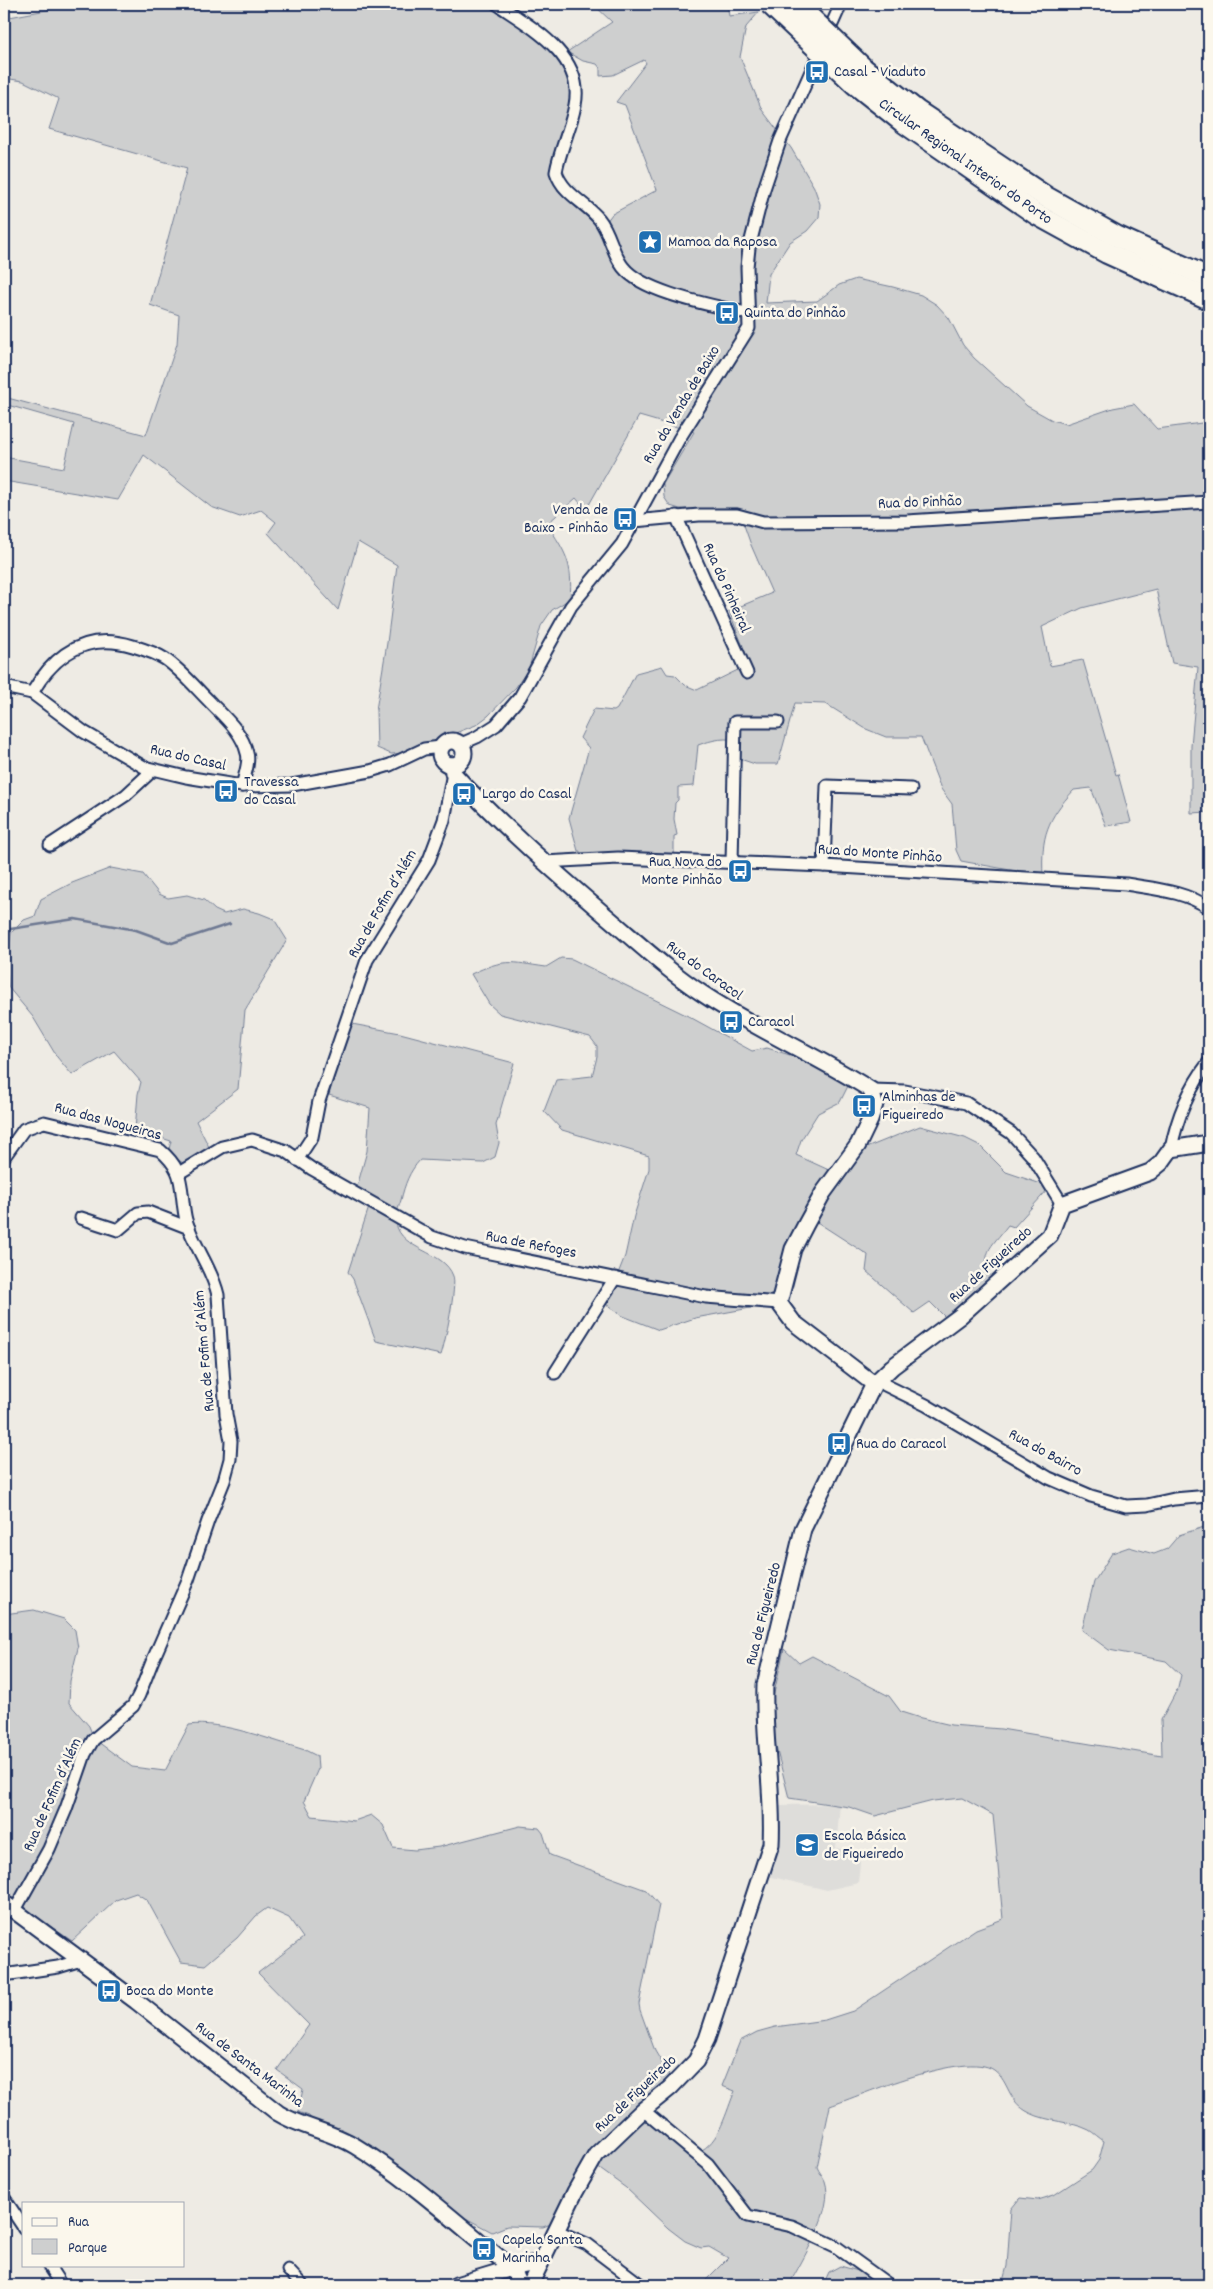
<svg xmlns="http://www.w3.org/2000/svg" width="1213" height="2289" font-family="Dekko,sans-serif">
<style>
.built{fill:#deddda}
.green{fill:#cecfcf;stroke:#747f96}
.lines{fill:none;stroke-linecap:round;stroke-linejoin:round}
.stream{stroke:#6d7892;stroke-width:2.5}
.street-casing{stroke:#1b2f5e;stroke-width:15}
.secondary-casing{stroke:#1b2f5e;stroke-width:19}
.street{stroke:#fbf7ec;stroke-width:11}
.secondary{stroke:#fbf7ec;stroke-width:15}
.highway-bridge-casing{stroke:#1b2f5e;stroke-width:24;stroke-linecap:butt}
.highway-bridge{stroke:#fbf7ec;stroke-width:20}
.labels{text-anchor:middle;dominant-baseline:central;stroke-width:5;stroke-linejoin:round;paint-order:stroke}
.poi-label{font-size:16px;fill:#1b2f5e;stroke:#fbf7ec;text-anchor:start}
.street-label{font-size:16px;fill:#1b2f5e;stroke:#fbf7ec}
</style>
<rect width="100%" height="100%" fill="#eeebe4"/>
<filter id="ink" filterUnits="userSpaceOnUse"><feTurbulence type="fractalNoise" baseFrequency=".02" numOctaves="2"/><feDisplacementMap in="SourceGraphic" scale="10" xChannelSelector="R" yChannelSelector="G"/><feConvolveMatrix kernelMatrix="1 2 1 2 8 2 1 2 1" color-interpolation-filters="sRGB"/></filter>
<g filter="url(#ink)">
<path class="built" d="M840 1804 836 1848 861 1854 858 1883 827 1890 768 1876 780 1832 779 1805Z"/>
<g class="green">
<path d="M68 4H497L560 48 577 76 557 159 558 192 567 194 604 225 612 214 657 190 625 105 616 102 646 63 644 60 613 75 600 76V68L597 64 583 61 567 52 612 22 593 4H727L729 16 759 12 746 27 740 57 762 110 791 148 814 187 820 204 819 217 807 231 790 242 769 274 766 303 817 301 839 285 856 279 893 287 921 295 937 305 949 318 963 345 974 358 1027 406 1052 420 1066 424 1113 408 1134 404 1157 429 1209 422V812L1191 813V746L1198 667 1172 663 1156 589 1082 608 1042 627 1050 666 1083 660 1116 775 1118 774 1131 822 1106 826 1091 788 1074 790C1047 819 1041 836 1043 876L961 861 956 850 952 804 941 789 921 737H886L866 729 826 704 795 703 778 764H755L740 759 741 742C727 736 712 740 698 745L694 786 678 787V800L675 803 674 819 677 835 674 836V855L660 854 659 860H579L580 851H578L569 818 589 748 580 738 594 709 614 711 617 709 636 673 662 666 667 674 675 675 685 685 697 690 750 664 729 611 772 593 751 545 738 508 680 509 670 506 664 497 663 484 694 432 639 416 586 510 576 498 547 524C566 553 573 563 570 599L552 610 541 626 529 668 516 687 488 716 476 725 404 753 391 754 377 748 376 710 387 643 397 565 358 542 338 610 268 533 276 522 261 510 240 517 211 507 144 455 118 500 4 481V457L64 468 74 424 4 404V397L146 435 177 344 179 315 150 305 187 168 49 129 59 99 23 81 4 78V18L68 6Z"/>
<path d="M111 868 143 874 159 894 168 898 187 895 204 900 215 910 224 914 243 909 259 913 274 919 287 940 245 1010 238 1089 196 1121 210 1149 186 1165 168 1153 171 1141 135 1130 138 1094 141 1082 114 1051 72 1075 57 1057 33 1017 8 987 6 967 11 933 24 920 35 916 41 899 72 883Z"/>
<path d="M561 958 572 959 688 1016 752 1051 767 1048 803 1059 848 1086 840 1102 818 1113 801 1140 796 1155 842 1176 866 1148 920 1126 965 1138 979 1145 1006 1172 1050 1187 1014 1227 1008 1225C990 1249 979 1252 993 1282L949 1321 930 1302 914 1313 866 1271 868 1255 806 1215 778 1303 695 1318 659 1330 623 1316 606 1304 625 1256 634 1216 649 1169V1156L562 1130 544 1111 556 1080 592 1076 597 1057V1046L590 1037 500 1014 489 1004 471 974C505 958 510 962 546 967Z"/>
<path d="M352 1024 400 1033 514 1063 496 1125 499 1143 495 1157 483 1163 420 1160C409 1172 405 1184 401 1200 399 1207 395 1216 396 1223 401 1251 444 1250 453 1276 457 1286 445 1343 441 1355L376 1341 353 1279 348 1272 370 1204 355 1194 367 1151 370 1108 329 1095 340 1053Z"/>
<path d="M1204 1527H1209V2285H1002L1007 2266 1011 2209 1020 2198 1038 2200 1054 2195 1092 2170 1099 2160 1104 2141C1099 2138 1094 2133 1089 2130 1071 2121 1048 2122 1030 2113 1007 2102 1010 2082 994 2070 965 2050 862 2095 830 2106L817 2167C819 2172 823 2176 825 2181 835 2208 802 2260 789 2285H701L728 2258 709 2247 701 2248 685 2241 668 2228 626 2188 597 2167 556 2222 543 2227 507 2226 492 2232 460 2215 313 2121 309 2116 298 2112 303 2089 277 2070 309 2025 258 1973 303 1938 289 1918 267 1908 256 1916 237 1938 205 1965 181 1962 147 1900 136 1893 116 1900 72 1941 4 1895V1614L34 1610 64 1619 75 1630 78 1648 70 1681 69 1703 89 1726 94 1739 132 1767 165 1771 189 1725C220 1720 274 1741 305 1750L317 1756 318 1769 304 1801 312 1816 354 1821 371 1815 383 1825 393 1848 415 1850 439 1847 520 1826 539 1828 543 1833 550 1855 646 1890 659 1905 639 2004 640 2010 655 2051 674 2083 654 2109 661 2121 679 2132 698 2152C720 2143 726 2111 735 2091L722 2086 740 2041 757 2032 775 2027 825 2020 853 2011 976 1929 1003 1919 993 1815 962 1798 933 1801 875 1816 849 1807 789 1798 773 1735 772 1702 784 1649 799 1663 812 1656 889 1696 901 1712 917 1717 951 1725 1001 1729 1162 1756 1161 1720 1178 1688 1181 1675 1166 1661 1109 1650 1082 1630 1094 1582 1112 1553 1129 1547 1154 1554 1167 1549 1179 1535Z"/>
<path d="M840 2266 862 2272 877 2285H823L829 2272Z"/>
</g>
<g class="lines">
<path class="stream" d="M4 930 75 919 136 930 172 943 230 924"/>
<defs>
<g id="street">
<path d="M497 4C531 27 585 56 575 105 571 128 560 149 556 172 563 194 585 202 599 219 610 232 612 253 623 267 644 294 717 306 750 314"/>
<path d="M676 516 747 673"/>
<path d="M634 521 699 515H737L763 522 907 521 1209 502"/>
<path d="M4 687 32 693 84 732 144 767 186 777 242 786 292 785 370 771 390 765 424 749 441 747"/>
<path d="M32 693C55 653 87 632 133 646 143 649 156 653 165 659 181 670 195 687 209 701 223 716 242 731 247 753 250 762 244 777 242 786"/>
<path d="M461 744 477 737 496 725 520 697 571 606 622 544 679 439 749 328 747 267 749 248 764 189 780 141 841 4"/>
<path d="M50 845 126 795 153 770"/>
<path d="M544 862 618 858 824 866 1126 884C1154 889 1185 891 1209 908"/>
<path d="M732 863 735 722H778"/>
<path d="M824 866 827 786 911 789"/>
<path d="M871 1090 905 1091 966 1103 1011 1133 1033 1157 1062 1204"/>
<path d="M1171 1149C1177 1117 1189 1088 1209 1062"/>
<path d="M4 1157 24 1129 44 1122 160 1150C167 1156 173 1162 177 1171 183 1182 182 1206 186 1220 194 1247 212 1268 218 1295L226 1414 231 1441 230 1459 224 1481 208 1521 188 1580 152 1662 139 1695 133 1706 93 1740 85 1754 66 1809 49 1849 15 1910"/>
<path d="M297 1160 312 1137 319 1101 367 960 429 860 444 820 453 773"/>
<path d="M179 1173 222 1147 252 1140 286 1151 312 1169 432 1237 465 1248 706 1297 779 1303"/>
<path d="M81 1218 118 1230 138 1213 148 1212 189 1228"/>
<path d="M555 1373 615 1278"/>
<path d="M877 1381 926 1405 1049 1478 1091 1496 1126 1506 1147 1505 1174 1499 1209 1496"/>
<path d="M4 1975 58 1967 81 1960"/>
<path d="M643 2110 708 2164 748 2216 792 2226 835 2246 889 2285"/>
<path d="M4 2198 24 2228"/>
<path d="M555 2230 587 2244 641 2285"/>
<path d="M48 2265 61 2285"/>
<path d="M288 2270 302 2285"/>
</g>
<g id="secondary">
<circle cx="452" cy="753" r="12"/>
<path d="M452 765 453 773C500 824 552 870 605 915 637 942 668 971 703 994 757 1030 816 1055 871 1090L875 1104 870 1120 858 1145 823 1193 806 1224 793 1249 779 1303 793 1322 874 1384"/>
<path d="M4 1903 136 2001 278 2113C302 2128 331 2131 355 2146 411 2180 461 2227 512 2268L520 2285"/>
<path d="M456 2285 512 2268 540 2262"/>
<path d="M530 2285 575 2192 596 2155 643 2110 670 2088 696 2061 707 2039 771 1844C774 1791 763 1738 765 1685L803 1529 874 1384 892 1367 960 1316 1050 1235 1062 1204 1150 1172 1161 1163 1171 1149 1209 1143"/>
</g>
</defs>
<use href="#street" class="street-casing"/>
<use href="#secondary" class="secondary-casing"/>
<use href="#street" class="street"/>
<use href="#secondary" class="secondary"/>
<defs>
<g id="highway-bridge">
<path d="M770 4 855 84 903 122 1036 214 1107 253 1209 299"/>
<path d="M796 4 864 69 917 111 1046 197 1116 236 1209 278"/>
</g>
</defs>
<use href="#highway-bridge" class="highway-bridge-casing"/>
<use href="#highway-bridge" class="highway-bridge"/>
</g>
</g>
<defs>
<symbol id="bus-square" viewBox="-11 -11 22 22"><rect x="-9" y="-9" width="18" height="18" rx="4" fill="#1f6fb2" stroke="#fbf7ec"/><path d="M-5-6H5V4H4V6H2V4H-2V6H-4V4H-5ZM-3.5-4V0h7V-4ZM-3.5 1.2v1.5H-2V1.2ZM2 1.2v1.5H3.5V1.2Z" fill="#fff"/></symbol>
<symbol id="sight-square" viewBox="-11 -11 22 22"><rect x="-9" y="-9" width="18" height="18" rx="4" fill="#1f6fb2" stroke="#fbf7ec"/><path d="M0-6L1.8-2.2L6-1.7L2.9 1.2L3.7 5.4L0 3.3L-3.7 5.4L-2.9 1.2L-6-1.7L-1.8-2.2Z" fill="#fff"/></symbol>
<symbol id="school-square" viewBox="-11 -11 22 22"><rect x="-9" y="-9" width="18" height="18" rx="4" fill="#1f6fb2" stroke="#fbf7ec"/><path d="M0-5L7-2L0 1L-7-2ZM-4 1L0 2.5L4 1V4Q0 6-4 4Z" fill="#fff"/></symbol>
</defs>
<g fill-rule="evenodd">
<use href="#bus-square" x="803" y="58" width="28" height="28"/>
<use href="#sight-square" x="636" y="228" width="28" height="28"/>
<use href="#bus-square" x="713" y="299" width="28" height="28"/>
<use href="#bus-square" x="611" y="505" width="28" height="28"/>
<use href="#bus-square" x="212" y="777" width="28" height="28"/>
<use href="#bus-square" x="450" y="780" width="28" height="28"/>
<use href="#bus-square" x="726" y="857" width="28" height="28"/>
<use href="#bus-square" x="717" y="1008" width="28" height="28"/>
<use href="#bus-square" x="850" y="1092" width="28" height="28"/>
<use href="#bus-square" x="825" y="1430" width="28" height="28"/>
<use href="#school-square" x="793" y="1831" width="28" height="28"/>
<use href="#bus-square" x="95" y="1977" width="28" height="28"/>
<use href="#bus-square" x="470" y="2235" width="28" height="28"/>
</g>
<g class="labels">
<g class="poi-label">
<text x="834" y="72">Casal - Viaduto</text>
<text x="668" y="242">Mamoa da Raposa</text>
<text x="744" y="313">Quinta do Pinhão</text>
<text x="608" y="510" text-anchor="end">Venda de<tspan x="608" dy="18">Baixo - Pinhão</tspan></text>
<text x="244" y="782">Travessa<tspan x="244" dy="18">do Casal</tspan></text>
<text x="482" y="794">Largo do Casal</text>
<text x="722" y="862" text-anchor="end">Rua Nova do<tspan x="722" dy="18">Monte Pinhão</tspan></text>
<text x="748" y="1022">Caracol</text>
<text x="882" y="1097">Alminhas de<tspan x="882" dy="18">Figueiredo</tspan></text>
<text x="856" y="1444">Rua do Caracol</text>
<text x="824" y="1836">Escola Básica<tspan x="824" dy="18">de Figueiredo</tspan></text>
<text x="126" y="1991">Boca do Monte</text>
<text x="502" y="2240">Capela Santa<tspan x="502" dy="18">Marinha</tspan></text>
</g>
<g class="street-label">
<text transform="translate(965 162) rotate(35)">Circular Regional Interior do Porto</text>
<text transform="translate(682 405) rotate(-59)">Rua da Venda de Baixo</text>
<text transform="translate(920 503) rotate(-2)">Rua do Pinhão</text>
<text transform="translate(726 588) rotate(66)">Rua do Pinheiral</text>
<text transform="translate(188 758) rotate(13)">Rua do Casal</text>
<text transform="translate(880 854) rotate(4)">Rua do Monte Pinhão</text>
<text transform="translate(383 904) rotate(-60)">Rua de Fofim d´Além</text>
<text transform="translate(704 971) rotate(36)">Rua do Caracol</text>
<text transform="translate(108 1122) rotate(15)">Rua das Nogueiras</text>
<text transform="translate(531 1245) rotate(11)">Rua de Refoges</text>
<text transform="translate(991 1265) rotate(-42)">Rua de Figueiredo</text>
<text transform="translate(205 1351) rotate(-95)">Rua de Fofim d´Além</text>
<text transform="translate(1045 1453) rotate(29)">Rua do Bairro</text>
<text transform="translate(764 1614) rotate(-76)">Rua de Figueiredo</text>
<text transform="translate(53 1795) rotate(-66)">Rua de Fofim d´Além</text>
<text transform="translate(249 2065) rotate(37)">Rua de Santa Marinha</text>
<text transform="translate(636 2094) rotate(-43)">Rua de Figueiredo</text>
</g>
</g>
<rect width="1213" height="2289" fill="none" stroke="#fbf7ec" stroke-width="20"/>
<rect x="10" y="10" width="1193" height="2269" fill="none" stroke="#1b2f5e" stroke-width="2" filter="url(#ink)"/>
<rect x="22" y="2202" width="162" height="65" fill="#fbf7ec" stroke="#a1a7b3"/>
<rect x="32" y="2218" width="25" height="8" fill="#fbf7ec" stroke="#a1a7b3"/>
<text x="68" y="2226" font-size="15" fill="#1b2f5e">Rua</text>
<rect x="32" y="2239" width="25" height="15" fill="#cecfcf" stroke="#a1a7b3"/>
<text x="68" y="2252" font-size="15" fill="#1b2f5e">Parque</text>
</svg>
